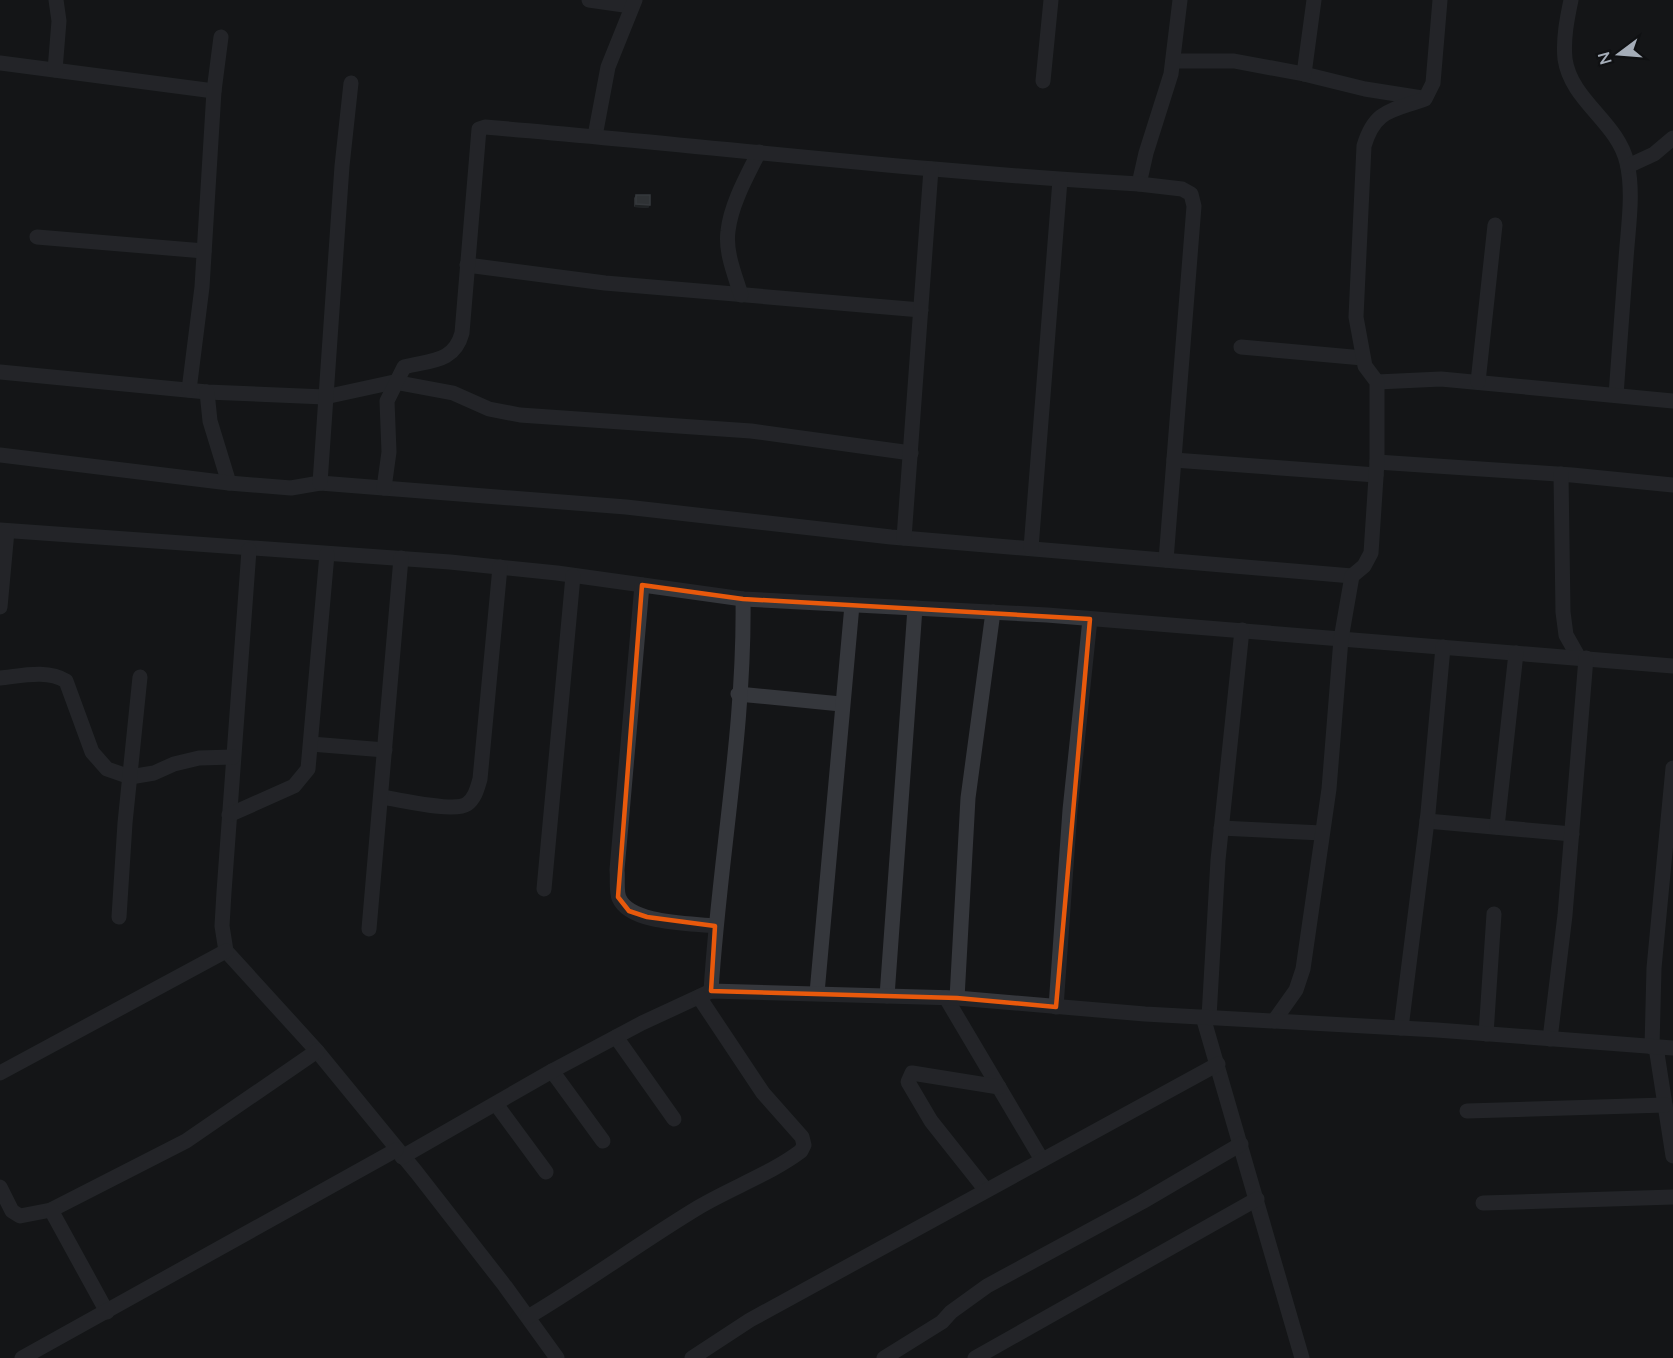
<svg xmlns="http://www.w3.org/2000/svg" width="1673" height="1358" font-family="Lato,sans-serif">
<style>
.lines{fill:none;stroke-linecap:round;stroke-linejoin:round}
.minor{stroke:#35373c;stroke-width:15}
.wall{fill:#474a4f}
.shaded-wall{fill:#2e3134}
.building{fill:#51555a;stroke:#5e6369;stroke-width:1.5}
.marked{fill:none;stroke:#e8590c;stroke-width:4.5;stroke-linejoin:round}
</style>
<rect width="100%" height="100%" fill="#141517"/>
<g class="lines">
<g class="minor">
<path d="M589 0 631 6"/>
<path d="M1571 0C1567 19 1563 39 1565 59 1571 101 1618 122 1627 163 1634 193 1628 228 1626 259 1623 304 1619 350 1616 395"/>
<path d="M1173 61H1234L1304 74 1365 89 1422 98"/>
<path d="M0 63 214 91"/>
<path d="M55 70 59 21 56 0"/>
<path d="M1304 74 1314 0"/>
<path d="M1043 81 1051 0"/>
<path d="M595 136 608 67 635 0"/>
<path d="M1628 166 1654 154 1673 138"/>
<path d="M1139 184 1146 153 1171 74 1180 0"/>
<path d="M37 237 204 251"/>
<path d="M467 265 605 283 921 310"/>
<path d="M741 295C735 275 725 252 728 231 731 204 747 176 759 152"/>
<path d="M1241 347 1363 358"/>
<path d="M0 372 207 392 325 397 394 382 453 393 489 409 520 415 751 431 911 453"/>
<path d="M1377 382 1441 379 1673 401"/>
<path d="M1478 382 1495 225"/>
<path d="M189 390 202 287 214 91 221 37"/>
<path d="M207 392 210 421 229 483"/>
<path d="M0 455 229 483 291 488 320 483 626 507 891 537 1352 576"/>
<path d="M1174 460 1376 475"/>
<path d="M1377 462 1572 475 1673 485"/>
<path d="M1561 474 1563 612 1566 635 1579 658"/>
<path d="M320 483 342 166 351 83"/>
<path d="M384 488 389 452 387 401 404 367C430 360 454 363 462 333L479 129 485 127C703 145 920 172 1139 184L1182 189 1191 194 1194 206 1166 560"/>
<path d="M0 530 450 562 557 573 743 599 1047 615 1673 666"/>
<path d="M904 538 931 169"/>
<path d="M1031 548 1060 180"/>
<path d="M249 550 224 892 222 926 226 951 317 1051 417 1173 505 1286 557 1358"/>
<path d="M642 585 617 870C618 878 616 891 619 898 630 924 690 923 715 926"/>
<path d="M0 607 7 531"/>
<path d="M0 678C20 676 48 669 66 681L92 752 107 769 130 777 154 773 174 764 199 758 233 757"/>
<path d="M738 694 841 704"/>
<path d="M311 744 385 750"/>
<path d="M381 797C398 799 454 813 467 804 475 798 477 789 480 779L500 567"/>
<path d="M229 815 294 786 308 769 327 554"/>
<path d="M1427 821 1572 834"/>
<path d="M1497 827 1516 653"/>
<path d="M1221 828 1322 833"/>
<path d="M544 889 573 576"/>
<path d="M119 917 125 823 140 677"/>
<path d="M369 929 401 558"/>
<path d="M711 991C719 861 745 729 743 599"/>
<path d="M817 993 852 605"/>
<path d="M887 996 915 608"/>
<path d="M946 998 1042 1160"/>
<path d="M957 998 968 798 993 612"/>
<path d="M1056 1007 1070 810 1090 619"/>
<path d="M1203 1017 1302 1358"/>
<path d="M1209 1017 1218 860 1242 630"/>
<path d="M1274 1021 1296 990 1303 969 1329 789 1341 639 1352 576 1364 566 1371 553 1377 462V382L1365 366 1356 317 1364 146C1375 109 1392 111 1425 99L1433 83 1440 0"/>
<path d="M1401 1028 1428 813 1443 647"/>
<path d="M1486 1034 1494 914"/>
<path d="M616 1037 674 1119"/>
<path d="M1550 1039 1565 915 1586 658"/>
<path d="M1652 1047 1654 968 1673 768"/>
<path d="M1656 1047 1673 1156"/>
<path d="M552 1071 603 1141"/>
<path d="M0 1073 226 951"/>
<path d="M496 1104 546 1172"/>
<path d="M1467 1111 1665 1105"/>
<path d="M402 1157 552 1071 642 1023 711 991 957 998 1145 1014 1437 1030 1673 1048"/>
<path d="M0 1187 12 1211 20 1216 51 1210 186 1141 317 1051"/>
<path d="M985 1189 931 1121 908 1082 912 1073 999 1087"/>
<path d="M1483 1203 1673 1197"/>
<path d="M51 1210 107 1312"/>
<path d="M528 1317C587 1282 641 1242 699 1207 731 1188 772 1173 801 1151L804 1145 802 1137 763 1093 699 997"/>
<path d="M22 1358 396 1150"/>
<path d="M692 1358 750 1320 1218 1064"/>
<path d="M884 1358 942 1322 951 1312 987 1286 1142 1202 1241 1144"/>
<path d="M975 1358 1257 1199"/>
</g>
</g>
<path class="wall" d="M636 195 650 205 648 208 634 207V198Z"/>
<path class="shaded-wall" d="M636 204 650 205 648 208 634 207Z"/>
<path class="building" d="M636 195H650V205L636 204Z"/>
<path d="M0 0H1673V1358H0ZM642 585 743 599 1090 619 1056 1007 957 998 711 991 715 926 647 917 629 911 618 897Z" fill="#141517" fill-opacity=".55" fill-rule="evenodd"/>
<path class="marked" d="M642 585 743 599 1090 619 1056 1007 957 998 711 991 715 926 647 917 629 911 618 897Z"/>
<g transform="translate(1619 54) rotate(254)" stroke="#0f1012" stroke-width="4.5" paint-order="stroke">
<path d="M0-4.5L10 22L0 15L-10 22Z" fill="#a5adb8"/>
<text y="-9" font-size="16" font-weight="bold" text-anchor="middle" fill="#a5adb8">N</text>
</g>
</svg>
